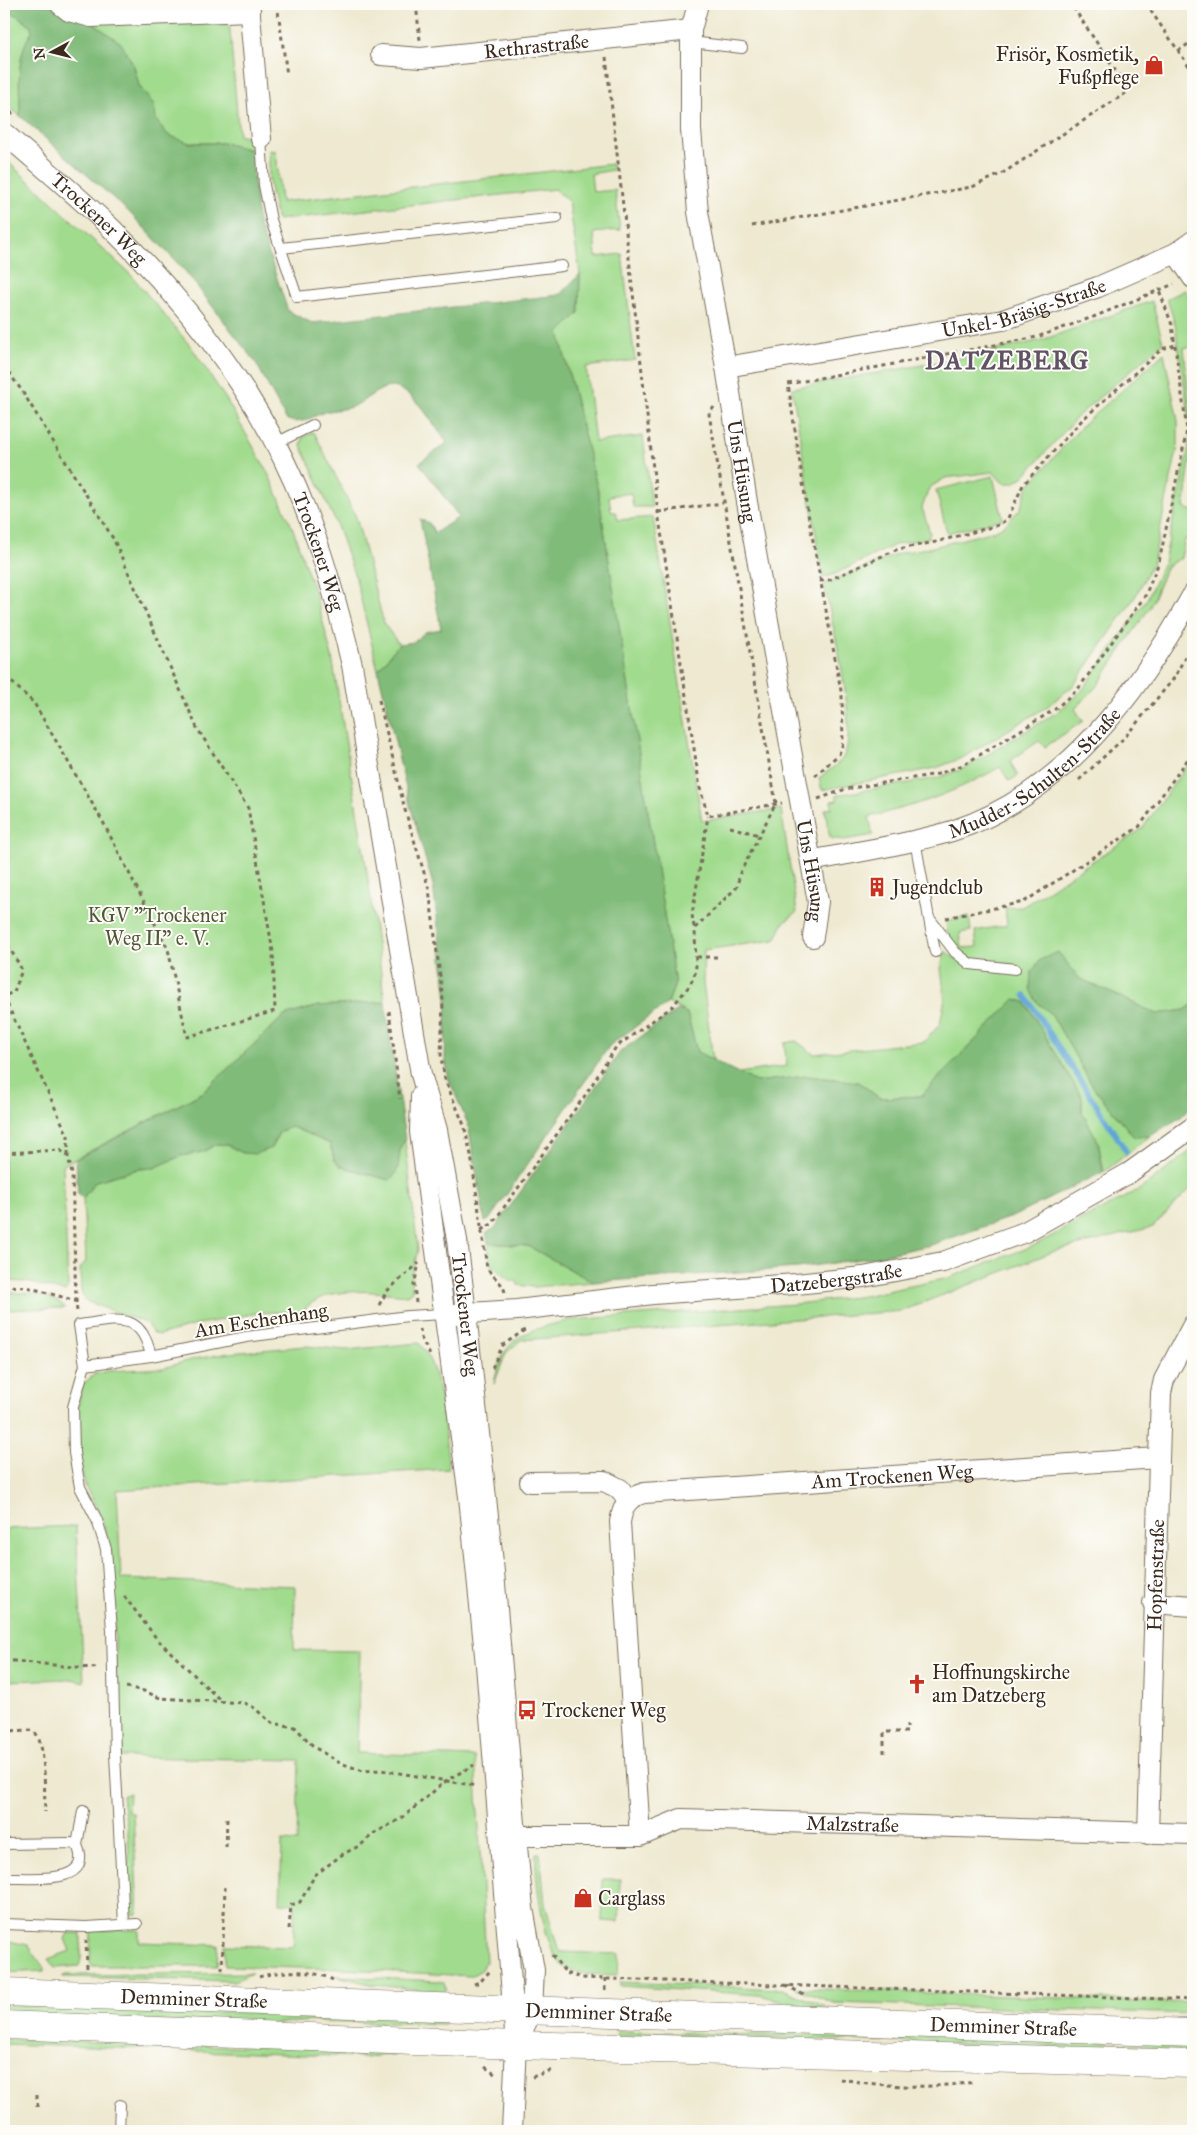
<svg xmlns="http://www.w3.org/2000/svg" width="1197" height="2135" font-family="'IM FELL Great Primer',serif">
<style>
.green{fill:#a1db8e;stroke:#6e8256}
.forest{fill:#80bb79;stroke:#5e724c}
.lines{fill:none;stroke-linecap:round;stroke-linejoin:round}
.stream{stroke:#61a5d6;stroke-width:5.5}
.service-casing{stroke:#7a6d5c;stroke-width:12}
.minor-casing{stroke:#7a6d5c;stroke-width:22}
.secondary-casing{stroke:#7a6d5c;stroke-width:29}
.path{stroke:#7a6d5c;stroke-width:3;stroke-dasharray:4 4;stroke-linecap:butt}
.service{stroke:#fff;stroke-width:10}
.minor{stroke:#fff;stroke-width:20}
.secondary{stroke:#fff;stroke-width:28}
.labels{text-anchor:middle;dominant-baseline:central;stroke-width:4;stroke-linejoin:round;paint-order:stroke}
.street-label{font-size:20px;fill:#3b2a1e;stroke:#fdfcf7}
.poi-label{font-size:20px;fill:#3b2a1e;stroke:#fdfcf7;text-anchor:start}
.park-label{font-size:20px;fill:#54563a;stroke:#fdfcf7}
.district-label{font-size:25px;font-weight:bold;letter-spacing:1px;fill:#615265;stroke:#fdfcf7}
</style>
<rect width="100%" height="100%" fill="#fdfcf7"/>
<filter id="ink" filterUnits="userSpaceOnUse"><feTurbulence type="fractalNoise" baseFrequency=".02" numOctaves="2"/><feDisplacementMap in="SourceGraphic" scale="10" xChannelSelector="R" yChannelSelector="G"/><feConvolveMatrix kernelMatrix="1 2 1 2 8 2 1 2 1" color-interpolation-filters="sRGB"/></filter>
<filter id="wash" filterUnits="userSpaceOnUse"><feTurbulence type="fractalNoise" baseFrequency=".0096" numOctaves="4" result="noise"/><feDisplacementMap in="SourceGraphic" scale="20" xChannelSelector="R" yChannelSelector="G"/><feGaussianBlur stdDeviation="1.12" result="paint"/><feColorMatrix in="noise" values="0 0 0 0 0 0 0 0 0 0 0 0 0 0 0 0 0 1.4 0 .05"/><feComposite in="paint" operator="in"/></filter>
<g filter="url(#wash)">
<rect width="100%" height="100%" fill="#eee9d0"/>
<g class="green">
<path d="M4 13 15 14 31 26 32 32C15 55 20 89 20 116L4 102Z"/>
<path d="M229 19 239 136H251V150L224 143H189L168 135 156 120 154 105 139 86 134 66 90 21Z"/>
<path d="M269 150 276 151 281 202 612 164 613 170 591 174 593 192 615 190 620 230 594 233 596 257 622 254 635 360 586 367 595 442 643 436 652 507H633L631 493 609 496 611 512H616L618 520 653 517 702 821 781 809 797 912 784 922 775 940 704 950 703 982 713 1060 697 1052 687 1013 668 1003 675 984 598 491 559 333 579 313 580 274 569 202 555 189 277 220 269 182Z"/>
<path d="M4 158 131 275 192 348 226 399 266 469 293 529 317 600 332 657 367 872 385 1002 318 1006 284 1016 202 1093 63 1165 68 1287 65 1292 27 1282 4 1281Z"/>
<path d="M1185 290 1193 302V346L1184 348 1193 439 1184 508 1193 511V540L1185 539 1181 558 1167 566 1150 607 1098 685 1075 709 1083 721 1045 747 1039 741 1010 761 1018 776 1009 781 1000 767C954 793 921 804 869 817L873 835 844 840 830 838 825 809 832 808 831 801 837 800V795L937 778 965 768 1056 713 1081 692 1147 599 1164 562 1188 451 1191 430 1175 324 1167 299Z"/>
<path d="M1152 301 1163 343 1080 414 1024 476 1014 483H1003L993 472 945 478 929 488 922 508 930 533 928 538 897 544 833 575 823 578 792 388 956 359 1042 340Z"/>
<path d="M1164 353 1178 421V446L1153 562 1135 597 1074 685 1048 706 962 758 936 768 822 790 819 778C826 772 838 765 843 758 860 731 831 618 824 584L900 553 933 547 994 531 1005 525 1020 509 1028 486 1084 424Z"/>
<path d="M314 432 356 517 384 624 399 644 378 670 356 579 336 523 301 445 303 437Z"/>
<path d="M993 476 1003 519 947 533 936 490Z"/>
<path d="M1193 757V1004L1185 1010 1157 1014 1079 978 1058 952 1036 1001 1052 1015 1093 1087 1134 1137 1150 1136 1104 1172 1098 1141 1082 1112V1097L1025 1002 1015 999 921 1096 879 1098 859 1082 807 1076 756 1082 739 1073 787 1066 784 1043 796 1041 814 1054 924 1042 940 1024 945 998 941 969 945 951C971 972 986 967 1018 966 1001 963 972 964 960 951 956 947 953 941 947 936L946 921 969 916 971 931 960 933 962 948 977 947 975 931 1007 925 1005 908 1022 907 1142 829Z"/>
<path d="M292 1127 330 1144 334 1159 340 1166 389 1180C403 1166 395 1151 405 1140L418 1250 412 1273V1291L407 1295C376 1292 325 1284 303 1311L258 1313 199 1324 159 1335 152 1332 146 1323 85 1301 81 1291 80 1269 86 1261 83 1198 96 1181 138 1169 154 1168 181 1156 202 1152 217 1144 227 1145 243 1153 271 1148 280 1131Z"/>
<path d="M1193 1149V1186L1153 1227 1055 1251 902 1311 521 1340 506 1353 494 1384C501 1336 528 1330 570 1320L796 1304 864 1296 948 1278 1033 1246 1142 1188Z"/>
<path d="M488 1243 528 1246 593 1282 534 1287 518 1285 517 1281H510L490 1264Z"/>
<path d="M4 1292C24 1293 51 1293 66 1308L4 1310Z"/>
<path d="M419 1343C443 1370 444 1433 449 1469L117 1490 121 1579 295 1586 294 1650 360 1651 357 1753 475 1757 486 1962 483 1969 471 1976 342 1969 225 1966V1945L293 1947 295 1904 280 1903 282 1841 297 1842 299 1760 120 1757 111 1551 101 1516 85 1486 78 1454 77 1409 83 1384 95 1374 108 1371 163 1368 194 1359 229 1353 306 1346 346 1350Z"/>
<path d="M76 1526 84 1682 72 1679 4 1681V1529Z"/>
<path d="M129 1793 128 1812H133L138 1914 130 1915C127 1888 130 1862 128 1835 127 1821 123 1809 122 1796Z"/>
<path d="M536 1853H540L545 1904 558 1948 561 1952 619 1954 618 1975C603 1974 578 1976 565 1968 544 1954 534 1876 536 1853Z"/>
<path d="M603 1879H620L619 1922 602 1921Z"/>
<path d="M91 1930H139V1942L218 1945 217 1966H93L90 1962Z"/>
<path d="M68 1933H81V1959L79 1966 55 1968 48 1959 70 1951 65 1939Z"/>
<path d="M4 1940 28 1945 44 1968V1971L4 1973Z"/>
<path d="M252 1973 234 1981 62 1977 65 1975Z"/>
<path d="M337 1976 438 1981 444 1983 446 1989 443 1992 374 1985Z"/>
<path d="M620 1982 783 1989 831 2009 808 2007 759 1995 620 1986Z"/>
<path d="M796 1988 1193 2003V2014L834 2003Z"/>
<path d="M4 2005 446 2019 445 2024 314 2021 267 2024 4 2017Z"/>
<path d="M617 2031 764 2035 848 2033 1193 2045V2052L847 2040 617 2036Z"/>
<path d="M4 2039 425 2052 364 2057 4 2044Z"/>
</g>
<g class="forest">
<path d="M4 4H52L90 21 121 43 134 66 139 86 154 105 156 120 168 135 189 143H224L251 150 258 222 288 311 312 323 559 295 580 274 579 313 559 333 598 491 675 984 668 1003 610 1045 489 1220 485 1222 468 1124 449 1080 445 1058 447 999 433 885 410 805 378 670 399 644 414 642 425 632 441 629 420 519 429 523 435 533 459 517 419 463 447 443C436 428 411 385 390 387 378 388 366 400 356 405 347 410 332 409 322 413 309 418 300 426 286 419L256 363 186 272 128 211 20 116C20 89 15 55 32 32L31 26 15 14 4 13Z"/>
<path d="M1058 952 1079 978 1157 1014 1185 1010 1193 1004V1105L1181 1117 1150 1136 1134 1137 1093 1087 1052 1015 1036 1001 1030 989 1031 973 1040 960Z"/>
<path d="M1015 999 1025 1002 1082 1097V1112L1098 1141 1103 1172 1014 1216 931 1245 868 1258 798 1268 593 1282 528 1246 488 1243 486 1233 494 1229 621 1051 678 1010 687 1013 697 1052 756 1082 807 1076 859 1082 879 1098 921 1096Z"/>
<path d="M385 1002 405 1140C395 1151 404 1172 389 1180L340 1166 334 1159 330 1144 292 1127 280 1131 271 1148 255 1154 243 1153 227 1145 217 1144 202 1152 181 1156 154 1168 138 1169 96 1181 83 1198 78 1194 76 1159 202 1093 284 1016 318 1006Z"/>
</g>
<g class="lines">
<path class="stream" d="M1025 995 1126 1151"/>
</g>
</g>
<g filter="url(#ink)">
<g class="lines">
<defs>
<g id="service">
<path d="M691 42 742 48"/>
<path d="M261 139 264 185 271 220 297 297 562 266"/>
<path d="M281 248 557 218"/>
<path d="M274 444 313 425"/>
<path d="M915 840 935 952"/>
<path d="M930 919 955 952 970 964 1015 969"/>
<path d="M85 1365 151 1356 246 1337 408 1316 444 1314"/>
<path d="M4 1844 71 1843 77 1845C96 1887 27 1877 4 1878"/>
<path d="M77 1845 83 1811"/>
<path d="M4 1924 86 1927 137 1924"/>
<path d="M124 1924 115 1755 112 1630 106 1549 97 1520 80 1487 74 1453 73 1407 85 1365 79 1325C117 1320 141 1310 151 1356"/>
<path d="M119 2131 120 2105"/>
</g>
<g id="minor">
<path d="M60 4 69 11 91 17 250 11"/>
<path d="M249 4 261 139"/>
<path id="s1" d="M698 4 691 30V130L698 212 726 367 747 502 818 902 813 937"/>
<path id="s2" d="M381 55 421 58 691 30"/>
<path id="s3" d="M4 133C39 164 77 195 111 228 191 307 263 401 304 506 325 558 339 611 352 665L421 1074 437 1130 457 1240 466 1313 494 1572 516 1836 523 1908 534 1970 532 2010 516 2045"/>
<path d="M1176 253 1193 278"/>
<path id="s4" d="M726 367 1003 320 1098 287 1176 253 1193 241"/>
<path id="s5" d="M811 861C858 851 907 845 952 831 1064 795 1139 692 1193 594"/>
<path d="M421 1096 420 1132 469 1497 486 1665 516 2045 512 2131"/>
<path id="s6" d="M454 1314 517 1310 653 1294 796 1284 863 1277 943 1262 1025 1232 1129 1173 1193 1127"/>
<path d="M530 1482 604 1481 620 1489 628 1500"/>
<path d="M1153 1603 1193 1606"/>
<path id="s7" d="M1148 1834 1161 1393 1164 1380 1193 1325"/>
<path id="s8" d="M516 1836H640L681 1819 1193 1834"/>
<path id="s9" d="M640 1836 620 1522C623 1505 627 1498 644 1493L1158 1458"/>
</g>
<g id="secondary">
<path id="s10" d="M4 1992 1193 2033"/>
<path d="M4 2025 516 2045 1193 2064"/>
</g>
</defs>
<use href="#service" class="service-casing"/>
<use href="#minor" class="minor-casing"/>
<use href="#secondary" class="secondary-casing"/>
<g class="path">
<path d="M277 4 287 75"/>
<path d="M416 4 420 40"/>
<path d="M1146 4 1193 72"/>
<path d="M1178 51 1193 41"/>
<path d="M606 57 658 512 700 788 708 816 782 803"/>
<path d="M4 107 14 115"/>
<path d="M752 226 972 187 1003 173 1129 91 1071 4"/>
<path d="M4 366 22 391 114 540 197 728 248 808 273 952 275 1011 187 1037 168 949 103 822 34 703 4 675"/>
<path d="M658 512 723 503"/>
<path d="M820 581 829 580 898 549 936 542 999 525 1008 518 1023 485 1082 420 1162 349 1175 345"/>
<path d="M379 700 405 810 429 889 443 1000 441 1057 445 1080 464 1125 471 1155 487 1268C492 1277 504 1283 505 1293"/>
<path d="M815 776 839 754 843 743 842 696 806 503 788 384 1037 337 1096 316 1174 284"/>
<path d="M1079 780 1125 737 1175 677 1193 640"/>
<path d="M818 799 846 789 938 774 963 765 1054 710 1078 689 1145 596 1159 562 1187 430 1172 325 1159 290"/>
<path d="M730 827 759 835"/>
<path d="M946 918 1024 902 1139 827 1193 752"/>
<path d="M694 927 692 915 708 816"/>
<path d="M4 938 22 970 14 992 4 996"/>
<path d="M697 957H718"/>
<path d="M4 997 68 1136V1156"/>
<path d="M389 1011 400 1099"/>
<path d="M4 1153 60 1150 68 1156 72 1174 76 1301"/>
<path d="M481 1230 492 1224 586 1094 616 1047 672 1007 690 985 696 971 695 928 737 887 740 873 776 803 709 414 714 407"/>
<path d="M4 1286 27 1287 76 1301 77 1312"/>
<path d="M416 1303 414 1285 418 1268"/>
<path d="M379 1305 387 1291 419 1263"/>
<path d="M420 1329 421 1338 430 1355"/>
<path d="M492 1368 503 1345 526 1329"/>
<path d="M124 1596 157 1639 220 1700"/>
<path d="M4 1660 73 1667 99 1668"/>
<path d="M126 1687 144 1691 160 1698 244 1703 253 1707 272 1723 295 1727 314 1747 338 1762 363 1771 381 1770 477 1786"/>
<path d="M4 1731 32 1730C47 1737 44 1795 45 1812"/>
<path d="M884 1753V1732H907V1725"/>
<path d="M226 1847 227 1819"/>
<path d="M289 1929 291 1905 300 1902 315 1875 343 1854 361 1845 373 1834 402 1818 447 1780 474 1765"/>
<path d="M86 1940 87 1969"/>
<path d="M552 1955 566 1973 582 1978 1193 2000"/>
<path d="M222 1970 225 1887"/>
<path d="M259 1977C281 1970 312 1969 333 1980"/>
<path d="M474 1984 480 1982 490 1971"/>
<path d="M786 1985 804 1995"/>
<path d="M605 1990V1978"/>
<path d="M485 2067 496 2075"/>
<path d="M532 2077 552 2070"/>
<path d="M840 2079C890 2087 925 2089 975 2082"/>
<path d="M37 2107V2092"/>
</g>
<use href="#service" class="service"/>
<use href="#minor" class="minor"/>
<use href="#secondary" class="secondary"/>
</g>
</g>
<defs>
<symbol id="shop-bare" viewBox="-9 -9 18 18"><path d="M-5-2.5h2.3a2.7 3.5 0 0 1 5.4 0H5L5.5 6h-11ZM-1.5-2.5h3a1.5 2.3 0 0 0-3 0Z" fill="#c8321e" stroke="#fdfcf7" stroke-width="2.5" paint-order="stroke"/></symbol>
<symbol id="building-bare" viewBox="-9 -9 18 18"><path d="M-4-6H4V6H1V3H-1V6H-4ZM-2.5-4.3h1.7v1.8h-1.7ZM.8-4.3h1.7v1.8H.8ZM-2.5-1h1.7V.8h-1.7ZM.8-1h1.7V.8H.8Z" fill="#c8321e" stroke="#fdfcf7" stroke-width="2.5" paint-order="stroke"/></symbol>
<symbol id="church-bare" viewBox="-9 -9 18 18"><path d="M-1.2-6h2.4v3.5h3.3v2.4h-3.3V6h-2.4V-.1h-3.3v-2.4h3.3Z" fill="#c8321e" stroke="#fdfcf7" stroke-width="2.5" paint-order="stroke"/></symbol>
<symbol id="bus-bare" viewBox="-9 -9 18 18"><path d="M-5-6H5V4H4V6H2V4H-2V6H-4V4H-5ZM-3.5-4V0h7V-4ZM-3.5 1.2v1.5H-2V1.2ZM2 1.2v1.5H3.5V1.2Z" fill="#c8321e" stroke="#fdfcf7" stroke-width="2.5" paint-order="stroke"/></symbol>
</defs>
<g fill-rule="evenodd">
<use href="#shop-bare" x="1140" y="51" width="28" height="28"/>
<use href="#building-bare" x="863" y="873" width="28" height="28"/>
<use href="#church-bare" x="903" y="1670" width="28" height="28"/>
<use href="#bus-bare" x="513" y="1696" width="28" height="28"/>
<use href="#shop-bare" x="569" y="1884" width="28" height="28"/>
</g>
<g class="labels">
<g class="street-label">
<text stroke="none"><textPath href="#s2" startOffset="156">Rethrastraße</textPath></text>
<text stroke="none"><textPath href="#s3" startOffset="128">Trockener Weg</textPath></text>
<text stroke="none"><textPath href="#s4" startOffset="304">Unkel-Bräsig-Straße</textPath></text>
<text stroke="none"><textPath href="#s1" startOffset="472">Uns Hüsung</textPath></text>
<text stroke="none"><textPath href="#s3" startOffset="532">Trockener Weg</textPath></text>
<text stroke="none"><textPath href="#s5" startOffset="246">Mudder-Schulten-Straße</textPath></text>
<text stroke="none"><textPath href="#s1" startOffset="878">Uns Hüsung</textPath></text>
<text stroke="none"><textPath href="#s6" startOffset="384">Datzebergstraße</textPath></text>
<text stroke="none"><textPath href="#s3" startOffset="1310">Trockener Weg</textPath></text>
<text transform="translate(261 1320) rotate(-9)">Am Eschenhang</text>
<text stroke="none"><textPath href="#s9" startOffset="604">Am Trockenen Weg</textPath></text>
<text stroke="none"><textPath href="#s7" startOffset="259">Hopfenstraße</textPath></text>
<text stroke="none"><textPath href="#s8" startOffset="340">Malzstraße</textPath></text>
<text stroke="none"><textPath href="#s10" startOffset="190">Demminer Straße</textPath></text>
<text stroke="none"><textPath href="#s10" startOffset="595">Demminer Straße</textPath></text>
<text stroke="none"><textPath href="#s10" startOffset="1000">Demminer Straße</textPath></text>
</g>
<g class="poi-label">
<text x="1139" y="54" text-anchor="end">Frisör, Kosmetik,<tspan x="1139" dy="23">Fußpflege</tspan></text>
<text x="892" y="887">Jugendclub</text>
<text x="932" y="1672">Hoffnungskirche<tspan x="932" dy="23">am Datzeberg</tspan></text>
<text x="542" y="1710">Trockener Weg</text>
<text x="598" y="1898">Carglass</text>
</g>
<g class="park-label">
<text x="157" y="915">KGV "Trockener<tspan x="157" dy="23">Weg II" e. V.</tspan></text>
</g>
<g class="district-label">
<text x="1007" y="360">DATZEBERG</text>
</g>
</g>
<rect width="1197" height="2135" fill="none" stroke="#fdfcf7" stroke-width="20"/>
<g transform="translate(52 52) rotate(263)" stroke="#fdfcf7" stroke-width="4" paint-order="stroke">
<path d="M0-4L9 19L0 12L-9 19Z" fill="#3b2a1e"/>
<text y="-8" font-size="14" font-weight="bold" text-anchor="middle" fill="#3b2a1e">N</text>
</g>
</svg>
